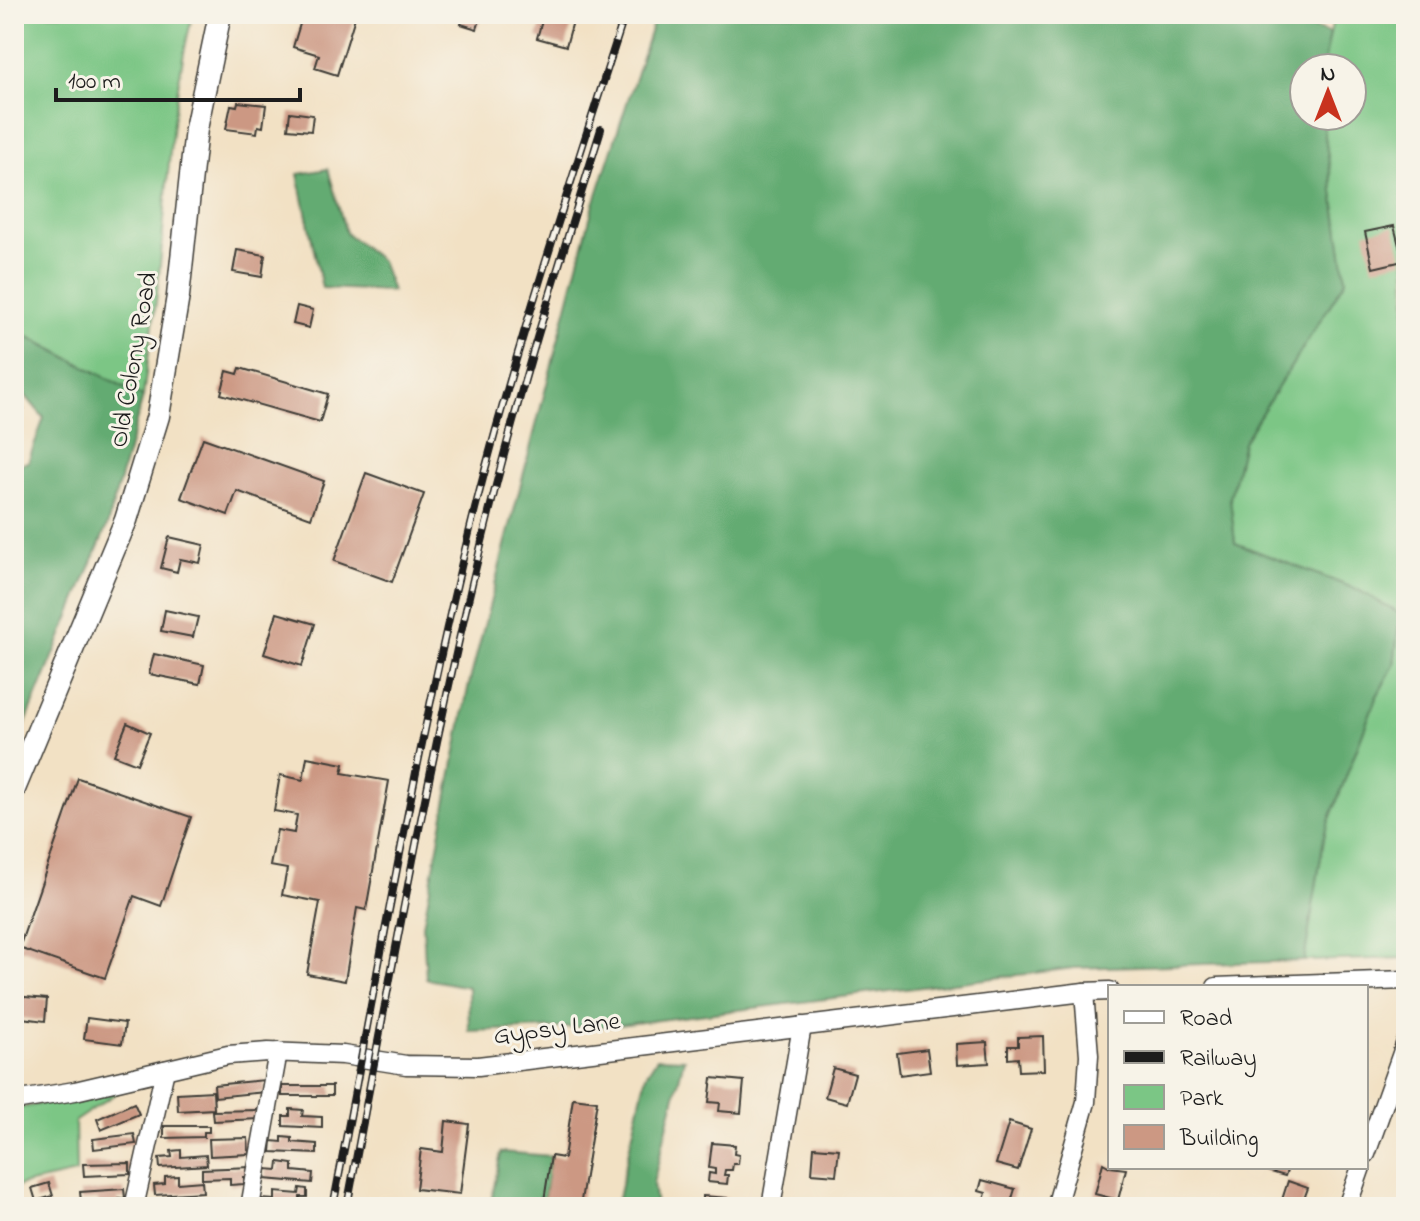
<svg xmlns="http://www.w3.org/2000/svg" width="1420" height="1221" font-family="'Indie Flower',sans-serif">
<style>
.green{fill:#7bc685;stroke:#4c7150;stroke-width:2}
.forest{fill:#64ab72;stroke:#406447;stroke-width:2}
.building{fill:#cc9883}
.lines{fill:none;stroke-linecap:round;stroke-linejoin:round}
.minor-casing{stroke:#3c3a35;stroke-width:21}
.major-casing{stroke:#3c3a35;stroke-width:25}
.minor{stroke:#fff;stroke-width:18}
.major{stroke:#fff;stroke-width:22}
.rail-casing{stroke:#1c1c1c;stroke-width:8}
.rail{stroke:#f7f3e8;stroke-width:5;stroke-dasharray:15;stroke-linecap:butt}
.labels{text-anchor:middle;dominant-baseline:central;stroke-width:6;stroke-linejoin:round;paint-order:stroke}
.street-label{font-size:26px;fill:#1c1c1c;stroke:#f7f3e8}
</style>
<rect width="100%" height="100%" fill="#f7f3e8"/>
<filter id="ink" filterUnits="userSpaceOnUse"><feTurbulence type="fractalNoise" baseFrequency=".0125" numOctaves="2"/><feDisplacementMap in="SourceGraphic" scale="16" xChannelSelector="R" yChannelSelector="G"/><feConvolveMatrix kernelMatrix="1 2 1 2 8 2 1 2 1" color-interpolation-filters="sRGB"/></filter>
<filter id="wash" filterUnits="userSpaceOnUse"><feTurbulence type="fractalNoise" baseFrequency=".006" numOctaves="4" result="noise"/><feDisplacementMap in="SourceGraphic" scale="32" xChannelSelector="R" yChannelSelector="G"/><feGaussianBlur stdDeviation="1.8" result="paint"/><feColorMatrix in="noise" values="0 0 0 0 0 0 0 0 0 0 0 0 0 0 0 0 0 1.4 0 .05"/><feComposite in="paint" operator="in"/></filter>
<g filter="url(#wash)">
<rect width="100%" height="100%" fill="#f2e1c4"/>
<g class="green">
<path d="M14 14H193C170 99 168 188 159 275 155 316 148 357 143 397L14 329Z"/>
<path d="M1334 14H1406V958L1304 961 1325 832 1376 698 1394 665 1400 614 1358 590 1235 543 1230 498 1243 442 1346 280 1322 116H1352V68H1323Z"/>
<path d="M124 1088 75 1121 76 1173 21 1185 14 1189V1109Z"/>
</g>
<g class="forest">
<path d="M656 14H1263L1330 33 1323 68H1304V116H1322L1346 280 1243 442 1230 498 1235 543 1358 590 1400 614 1394 665 1376 698 1325 832 1304 961 1074 968 611 1026 469 1031 468 987 426 979 423 925 468 688 592 210Z"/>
<path d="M328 169 346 233 381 261 392 291 322 288 298 174Z"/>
<path d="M21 333 143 397 107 526 25 725 14 744V466L28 462 44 418 14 382V343Z"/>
<path d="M657 1058 684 1059 653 1183 656 1207H616L646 1075Z"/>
<path d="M501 1152 551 1156 543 1207H490Z"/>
</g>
<g id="blocks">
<g class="building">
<path d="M303 14H356L337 75 315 68 319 55 293 47Z"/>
<path d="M464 14H482L477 29 461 24Z"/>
<path d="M544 14H575L566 46 537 38Z"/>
<path d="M238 102 266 105 263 127 258 126 257 133 226 129 231 105 237 106Z"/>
<path d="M290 112 313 115 311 131 288 129Z"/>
<path d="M1394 226 1403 261 1373 268 1365 232Z"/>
<path d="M237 250 265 255 262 277 233 272Z"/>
<path d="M297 306 313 310 309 328 293 324Z"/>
<path d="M240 368 328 394 320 422 221 394 227 371 238 374Z"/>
<path d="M14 403 24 409 14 424Z"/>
<path d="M203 438 324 481 311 518 237 491 228 515 181 498Z"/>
<path d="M366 473 424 494 392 582 334 561Z"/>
<path d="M169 537 204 545 200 563 180 559 177 572 161 568Z"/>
<path d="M165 610 198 617 193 637 161 631Z"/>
<path d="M277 613 315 624 302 666 264 654Z"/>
<path d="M154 654 204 665 200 684 149 674Z"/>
<path d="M127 723 150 733 137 764 114 755Z"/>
<path d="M307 757 344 764 342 773 389 781 366 910 357 908 345 981 307 974 320 902 282 895 287 869 270 866 277 830 294 833 297 815 274 811 280 775 303 780Z"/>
<path d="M78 778 191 817 161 906 134 896 105 978 19 948Z"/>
<path d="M14 996 47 999 45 1021 14 1017Z"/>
<path d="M87 1018 125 1023 122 1044 84 1039Z"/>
<path d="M1043 1036 1044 1070 1019 1071 1018 1058 1008 1059V1046H1018V1037Z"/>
<path d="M987 1042 989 1063 957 1065 956 1044Z"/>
<path d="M927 1049 930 1071 900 1075 897 1053Z"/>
<path d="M833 1068 855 1074 847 1103 825 1097Z"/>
<path d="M712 1078 744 1081 741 1113 719 1111 720 1103 709 1102Z"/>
<path d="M264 1080 265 1092 215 1097 214 1085Z"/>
<rect x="282" y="1086" width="50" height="10"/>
<path d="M213 1091 214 1109 178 1111 177 1093Z"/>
<path d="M573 1098 597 1101 580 1207H543L551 1156 564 1158Z"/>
<path d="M134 1103 139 1114 101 1130 97 1119Z"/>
<path d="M290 1109 303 1110 302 1116 322 1117V1128L283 1126V1116H290Z"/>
<path d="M259 1110 260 1119 213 1121 212 1111Z"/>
<path d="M446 1121 469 1124 460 1194 416 1189 421 1149 443 1152Z"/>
<path d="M1009 1122 1031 1129 1018 1170 996 1164Z"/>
<path d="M164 1126H209V1132H204V1137L164 1138Z"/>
<path d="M134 1134 136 1144 94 1149 93 1139Z"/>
<path d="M282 1137 292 1138V1142L317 1144V1154L271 1152 272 1141 282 1142Z"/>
<path d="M248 1138 249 1154 210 1156 209 1139Z"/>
<path d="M712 1143 735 1145 734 1154 739 1155 738 1164H733L732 1170H725L724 1175H728L727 1184 708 1182 709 1173 715 1174V1169L709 1168Z"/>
<path d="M814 1147 839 1149 836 1175 812 1173Z"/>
<path d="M181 1150V1157L206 1155 207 1165 160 1168 159 1158 172 1157 171 1151Z"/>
<path d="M279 1162 293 1164V1171L313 1173 312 1183 265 1179 266 1169 278 1170Z"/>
<path d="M130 1163V1174L84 1176 83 1164Z"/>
<path d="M1103 1163 1110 1167 1126 1169 1118 1200 1095 1194Z"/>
<path d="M251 1167V1177H244V1184L230 1185V1178L202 1179V1169Z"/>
<path d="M1265 1167H1288L1285 1176 1264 1170Z"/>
<path d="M178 1176V1183L202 1181 203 1192 155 1195 154 1185 165 1184V1177Z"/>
<path d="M982 1180 1015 1189 1010 1205 982 1207 986 1193 979 1191Z"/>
<path d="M1288 1181 1308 1188 1301 1207 1280 1206Z"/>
<path d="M49 1183 53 1196 36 1201 32 1188Z"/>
<path d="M300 1188 307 1189V1197H300V1201H309V1207H261L262 1199 275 1200V1192L299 1194Z"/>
<path d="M124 1189 125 1198 118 1199V1205L98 1206V1200L81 1201 80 1192Z"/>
<path d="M703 1196 727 1198 726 1207H703Z"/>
</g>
</g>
</g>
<g filter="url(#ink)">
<use href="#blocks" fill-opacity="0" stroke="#3c3a35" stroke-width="2"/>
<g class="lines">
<defs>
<g id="minor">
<path d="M1216 987 1406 980"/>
<path d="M14 1101 75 1091 228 1055 268 1052 343 1055 406 1065 478 1066 1084 992 1110 991"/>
<path d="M1366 1154 1406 1042"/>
<path d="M134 1207 165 1070"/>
<path d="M250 1207 278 1052"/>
<path d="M771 1207 802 1026"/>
<path d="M1056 1207 1086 1102 1089 1055 1084 992"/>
<path d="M1347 1207 1361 1167"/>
</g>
<path id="major" d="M14 789 126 520 158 416 178 296 196 129 220 14"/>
</defs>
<use href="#minor" class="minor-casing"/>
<use href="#major" class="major-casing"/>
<use href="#minor" class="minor"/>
<use href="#major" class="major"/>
<defs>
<g id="rail">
<path d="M333 1207C378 973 418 736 476 505 518 339 573 177 625 14"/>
<path d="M347 1207C391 975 432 742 489 513 521 383 562 256 601 129"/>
</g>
</defs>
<use href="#rail" class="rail-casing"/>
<use href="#rail" class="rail"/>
</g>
</g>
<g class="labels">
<g class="street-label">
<text transform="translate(135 360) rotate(-80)">Old Colony Road</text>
<text transform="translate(557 1030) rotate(-7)">Gypsy Lane</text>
</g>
</g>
<rect width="1420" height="1221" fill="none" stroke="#f7f3e8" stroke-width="48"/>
<rect x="1108" y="985" width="260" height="184" fill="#f7f3e8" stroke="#9f9d96" stroke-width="2"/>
<rect x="1124" y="1011" width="40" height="12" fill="#ffffff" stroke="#9f9d96" stroke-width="2"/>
<text x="1180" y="1025" font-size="24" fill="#1c1c1c">Road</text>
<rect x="1124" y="1051" width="40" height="12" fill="#1c1c1c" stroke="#9f9d96" stroke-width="2"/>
<text x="1180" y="1065" font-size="24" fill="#1c1c1c">Railway</text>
<rect x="1124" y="1085" width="40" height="24" fill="#7bc685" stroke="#9f9d96" stroke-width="2"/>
<text x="1180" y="1105" font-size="24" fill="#1c1c1c">Park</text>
<rect x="1124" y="1125" width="40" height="24" fill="#cc9883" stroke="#9f9d96" stroke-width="2"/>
<text x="1180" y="1145" font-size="24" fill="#1c1c1c">Building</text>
<g transform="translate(1328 92)"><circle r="38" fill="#f7f3e8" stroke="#9f9d96" stroke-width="2"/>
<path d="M0-6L14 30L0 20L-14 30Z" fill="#c8321e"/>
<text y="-12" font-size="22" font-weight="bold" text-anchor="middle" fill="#1c1c1c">N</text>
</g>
<path d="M56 88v12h244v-12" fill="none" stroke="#1c1c1c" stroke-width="4"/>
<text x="68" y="88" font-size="24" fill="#1c1c1c" stroke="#f7f3e8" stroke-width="6" paint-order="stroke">100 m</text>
</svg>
